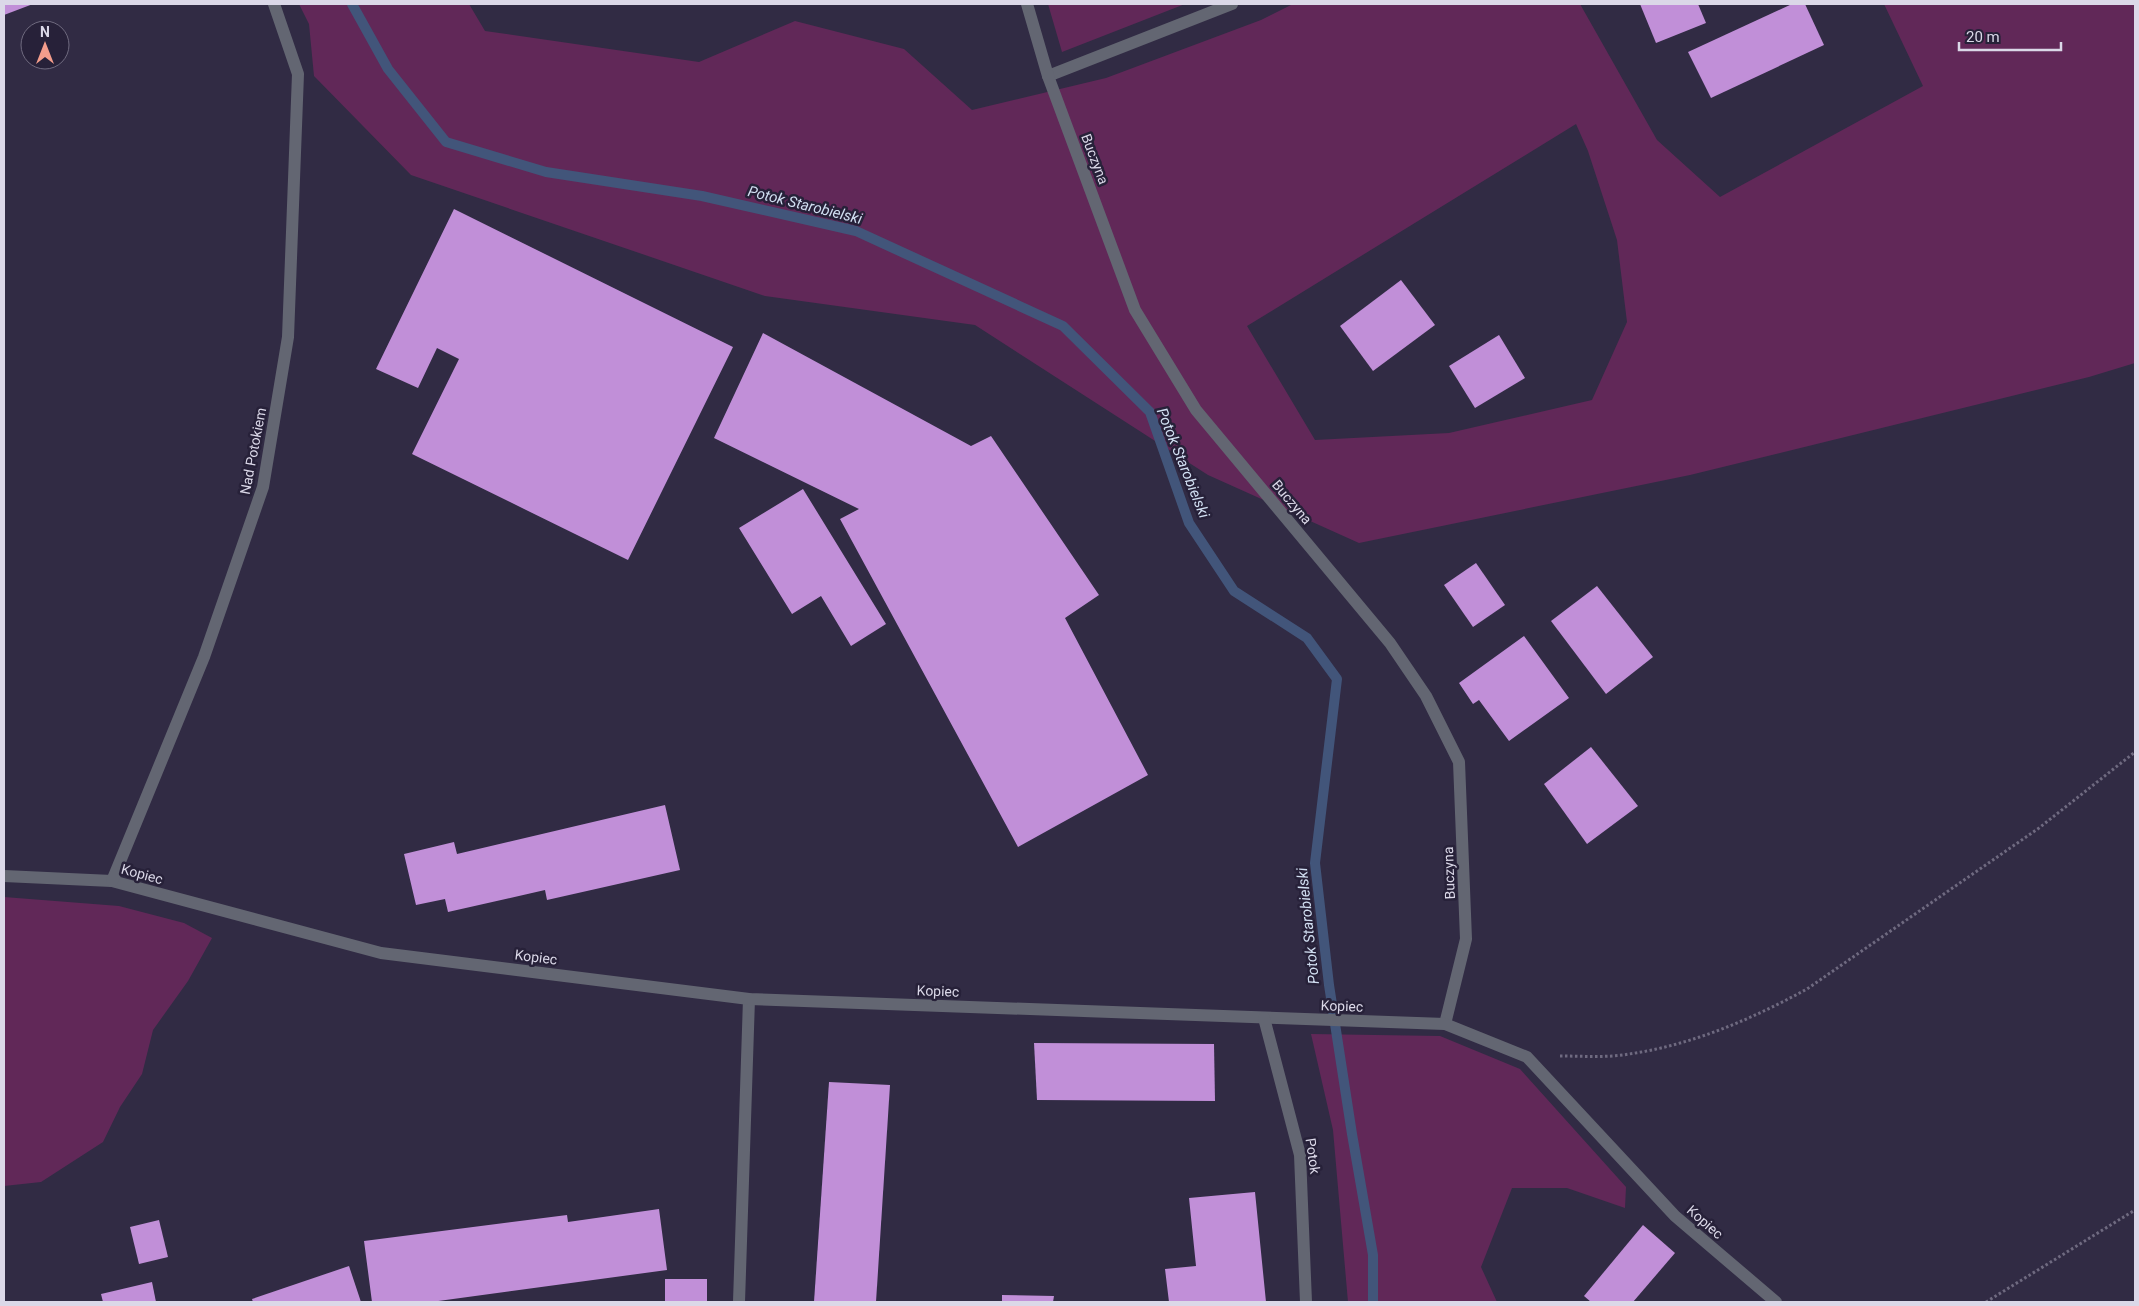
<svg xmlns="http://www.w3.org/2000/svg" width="2139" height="1306" font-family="Roboto,sans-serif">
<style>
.green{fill:#612858;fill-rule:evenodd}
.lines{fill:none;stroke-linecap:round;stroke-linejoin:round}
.stream{stroke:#42557a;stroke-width:10}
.building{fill:#c18fd8}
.path{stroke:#6f6a80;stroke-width:3;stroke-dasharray:2.5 2.5;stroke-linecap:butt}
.lane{stroke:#636672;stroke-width:12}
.street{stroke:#636672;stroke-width:12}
.labels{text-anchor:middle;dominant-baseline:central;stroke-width:5;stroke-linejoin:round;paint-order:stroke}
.street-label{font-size:14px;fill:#dbd8e8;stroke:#272139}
.water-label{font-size:15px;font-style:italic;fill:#d1def1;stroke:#272139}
</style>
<rect width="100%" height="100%" fill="#312b44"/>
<g class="green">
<path d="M299 4H469L485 31 699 62 795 21 904 49 972 110 1106 78 1261 20 1293 4H1580L1657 140 1720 197 1923 86 1884 4H2135V363L2089 377 1690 475 1359 543 1208 475 975 325 765 296 411 175 314 76 309 24ZM1576 124 1588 151 1617 240 1627 322 1592 400 1449 433 1315 440 1247 326Z"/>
<path d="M1048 4H1185L1062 52Z"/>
<path d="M4 897 119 906 184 923 212 938 188 981 153 1030 142 1074 120 1107 103 1142 41 1182 4 1186Z"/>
<path d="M1311 1034 1440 1036 1520 1069 1626 1187 1625 1208 1567 1188H1512L1481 1267 1497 1302H1348L1333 1130Z"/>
</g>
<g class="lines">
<path class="stream" d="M352 4 388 69 446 142 546 172 702 196 856 231 1063 326 1150 412 1189 523 1234 591 1307 638 1337 679 1315 863 1329 985 1352 1134 1373 1255V1302"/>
</g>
<g class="building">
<path d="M4 4H33L4 15Z"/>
<path d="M1640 4H1698L1706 23 1656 43Z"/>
<path d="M1792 4H1805L1824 45 1711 98 1688 52Z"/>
<path d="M454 209 733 347 628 560 412 454 459 359 437 348 418 388 376 369Z"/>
<path d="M1401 280 1435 325 1373 371 1340 326Z"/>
<path d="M763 333 971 446 991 436 1099 595 1065 618 1148 775 1018 847 840 519 859 509 714 438Z"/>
<path d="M1499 335 1525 378 1475 408 1449 366Z"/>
<path d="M803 489 886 624 851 646 821 596 792 614 739 528Z"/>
<path d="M1476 563 1505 605 1473 627 1444 585Z"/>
<path d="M1597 586 1653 657 1606 694 1551 621Z"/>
<path d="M1524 636 1569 698 1509 741 1479 700 1473 704 1459 683Z"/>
<path d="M1591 747 1638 806 1587 844 1544 784Z"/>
<path d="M665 805 680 870 547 900 545 890 448 912 445 899 416 905 404 854 454 842 457 854Z"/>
<path d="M1034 1043 1214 1044 1215 1101 1037 1100Z"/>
<path d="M829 1082 890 1085 876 1302H814Z"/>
<path d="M1255 1192 1266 1302H1169L1165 1269 1196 1266 1189 1198Z"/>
<path d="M659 1209 667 1270 431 1302H372L364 1241 567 1215 568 1222Z"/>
<path d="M159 1220 168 1257 139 1264 130 1227Z"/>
<path d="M1643 1225 1675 1253 1633 1302H1591L1584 1296Z"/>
<path d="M349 1266 361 1302H253L252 1299Z"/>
<rect x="665" y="1279" width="42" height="23"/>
<path d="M152 1282 156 1302H103L101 1294Z"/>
<path d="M1002 1295 1054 1296 1053 1302H1002Z"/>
</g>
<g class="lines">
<g class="path">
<path d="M1560 1056C1583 1056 1607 1058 1629 1054 1692 1045 1752 1019 1807 989L2039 828 2135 752"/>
<path d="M1986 1302 2135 1210"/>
</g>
<g class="lane">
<path d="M1048 76 1232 4"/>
<path d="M739 1302 749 999"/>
</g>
<g class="street">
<path d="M1027 4 1048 76 1135 310 1196 410 1390 643 1426 696 1459 762 1466 939 1445 1024"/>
<path d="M4 876 112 881 381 953 749 999 1445 1024 1527 1057 1675 1216 1776 1302"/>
<path d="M112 881 204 657 263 487 288 337 298 74 274 4"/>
<path d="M1264 1018 1300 1155 1306 1302"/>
</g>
</g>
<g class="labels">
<g class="street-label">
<text transform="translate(1095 159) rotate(69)">Buczyna</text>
<text transform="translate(253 451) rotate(-79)">Nad Potokiem</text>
<text transform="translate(1292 502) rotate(50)">Buczyna</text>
<text transform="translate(1449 873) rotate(-92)">Buczyna</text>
<text transform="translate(142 874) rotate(15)">Kopiec</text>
<text transform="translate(536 957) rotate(7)">Kopiec</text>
<text transform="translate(938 991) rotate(2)">Kopiec</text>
<text transform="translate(1342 1006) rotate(2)">Kopiec</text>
<text transform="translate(1313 1156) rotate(82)">Potok</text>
<text transform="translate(1705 1222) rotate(41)">Kopiec</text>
</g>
<g class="water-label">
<text transform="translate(805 205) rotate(14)">Potok Starobielski</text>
<text transform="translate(1183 463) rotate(68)">Potok Starobielski</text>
<text transform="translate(1308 926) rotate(-96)">Potok Starobielski</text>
</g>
</g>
<rect width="2139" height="1306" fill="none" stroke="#dbd8e8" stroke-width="10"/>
<g transform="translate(45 45)"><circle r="24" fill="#272139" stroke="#6f6a7f"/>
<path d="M0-4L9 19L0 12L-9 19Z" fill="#f49d8c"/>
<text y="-8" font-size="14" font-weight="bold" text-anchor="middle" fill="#dbd8e8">N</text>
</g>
<path d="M1959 42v8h102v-8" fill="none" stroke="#dbd8e8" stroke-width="2.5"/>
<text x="1966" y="42" font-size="15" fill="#dbd8e8" stroke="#272139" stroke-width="4" paint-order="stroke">20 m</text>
</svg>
